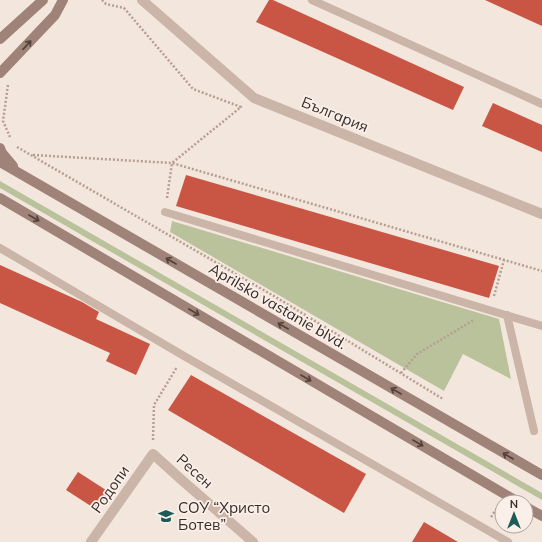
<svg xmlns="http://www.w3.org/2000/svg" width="542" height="542" font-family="Mulish,sans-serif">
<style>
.green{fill:#bac29c}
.building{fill:#c95644}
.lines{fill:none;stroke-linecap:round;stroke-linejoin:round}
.path{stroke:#b79e92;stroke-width:2.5;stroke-dasharray:2 2;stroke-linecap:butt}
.lane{stroke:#cbb4a8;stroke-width:8}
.street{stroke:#cbb4a8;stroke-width:10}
.secondary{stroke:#9f8379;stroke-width:10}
.oneway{stroke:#52413c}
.labels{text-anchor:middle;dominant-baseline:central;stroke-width:3.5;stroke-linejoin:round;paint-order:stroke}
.street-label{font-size:15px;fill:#382b28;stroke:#faf0e9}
.poi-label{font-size:15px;fill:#382b28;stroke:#faf0e9;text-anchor:start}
</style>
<rect width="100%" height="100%" fill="#f3e6dc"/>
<g class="green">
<path d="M0 181 542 493V500L0 188Z"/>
<path d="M172 221 499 319 511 379 463 354 444 391 170 232Z"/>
</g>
<g class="building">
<path d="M269 0H273L464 87 453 110 256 22Z"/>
<path d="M485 0H542V26Z"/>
<path d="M493 103 542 125V152L482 126Z"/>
<path d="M186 175 499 266 489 298 176 206Z"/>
<path d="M0 265 82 302 99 312 96 319 150 344 136 375 106 361 110 353 0 303Z"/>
<path d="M191 375 366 474 344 513 168 410Z"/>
<path d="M78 472 109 492 97 510 66 490Z"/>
<path d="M424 522 458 542H412Z"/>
</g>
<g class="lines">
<g class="path">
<path d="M8 85 3 121 10 137"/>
<path d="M17 147 279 299 443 399"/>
<path d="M33 155 172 163 241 107 193 89 124 8 106 4 102 0"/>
<path d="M167 198 172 163 542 271"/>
<path d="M494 296 504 260"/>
<path d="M401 373 417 354 474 320"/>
<path d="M153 440 154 405 177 367"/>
<path d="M491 517 498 507"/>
</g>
<g class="lane">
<path d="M312 0 542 104"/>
<path d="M165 212 542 326"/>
<path d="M0 248 184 356 508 542"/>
<path d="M507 315 534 431"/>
</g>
<g class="street">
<path d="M142 0 254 98 542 214"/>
<path d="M91 542 153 454 184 482 253 542"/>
</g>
<g class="secondary">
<path d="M0 39 43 0"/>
<path d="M0 73 55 15 63 0"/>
<path d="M0 148 2 153 13 166"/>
<path d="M0 162 542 475"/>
<path d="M0 198 518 502"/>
<path d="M526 507 542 516"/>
</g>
</g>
<defs><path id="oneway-shaft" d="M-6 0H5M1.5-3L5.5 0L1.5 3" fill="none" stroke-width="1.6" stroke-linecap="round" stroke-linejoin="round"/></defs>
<g class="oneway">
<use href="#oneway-shaft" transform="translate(27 45) rotate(-47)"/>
<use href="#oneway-shaft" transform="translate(34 218) rotate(30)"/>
<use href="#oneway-shaft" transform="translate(171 261) rotate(-150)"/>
<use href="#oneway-shaft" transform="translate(194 312) rotate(30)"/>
<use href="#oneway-shaft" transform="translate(283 326) rotate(-150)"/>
<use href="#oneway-shaft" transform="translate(306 378) rotate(30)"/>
<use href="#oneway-shaft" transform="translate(396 391) rotate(-150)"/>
<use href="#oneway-shaft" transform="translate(418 443) rotate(30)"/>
<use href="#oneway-shaft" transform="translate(508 456) rotate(-150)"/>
</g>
<defs>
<symbol id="school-bare" viewBox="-9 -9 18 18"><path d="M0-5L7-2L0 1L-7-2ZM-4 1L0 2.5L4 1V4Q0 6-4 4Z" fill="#1c5b58" stroke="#faf0e9" stroke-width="2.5" paint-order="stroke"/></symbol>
</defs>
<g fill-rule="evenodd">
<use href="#school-bare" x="155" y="505" width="22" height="22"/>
</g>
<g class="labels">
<g class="street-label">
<text transform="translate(335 114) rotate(22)">България</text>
<text transform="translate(278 306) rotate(30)">Aprilsko vastanie blvd.</text>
<text transform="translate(195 471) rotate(42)">Ресен</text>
<text transform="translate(110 489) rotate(-55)">Родопи</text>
</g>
<g class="poi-label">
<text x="178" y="507">СОУ “Христо<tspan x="178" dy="17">Ботев”</tspan></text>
</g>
</g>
<g transform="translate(514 514)"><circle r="19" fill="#faf0e9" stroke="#aca19c"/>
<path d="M0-3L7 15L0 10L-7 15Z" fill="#1c5b58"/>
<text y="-6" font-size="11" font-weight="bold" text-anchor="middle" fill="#382b28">N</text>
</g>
</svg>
